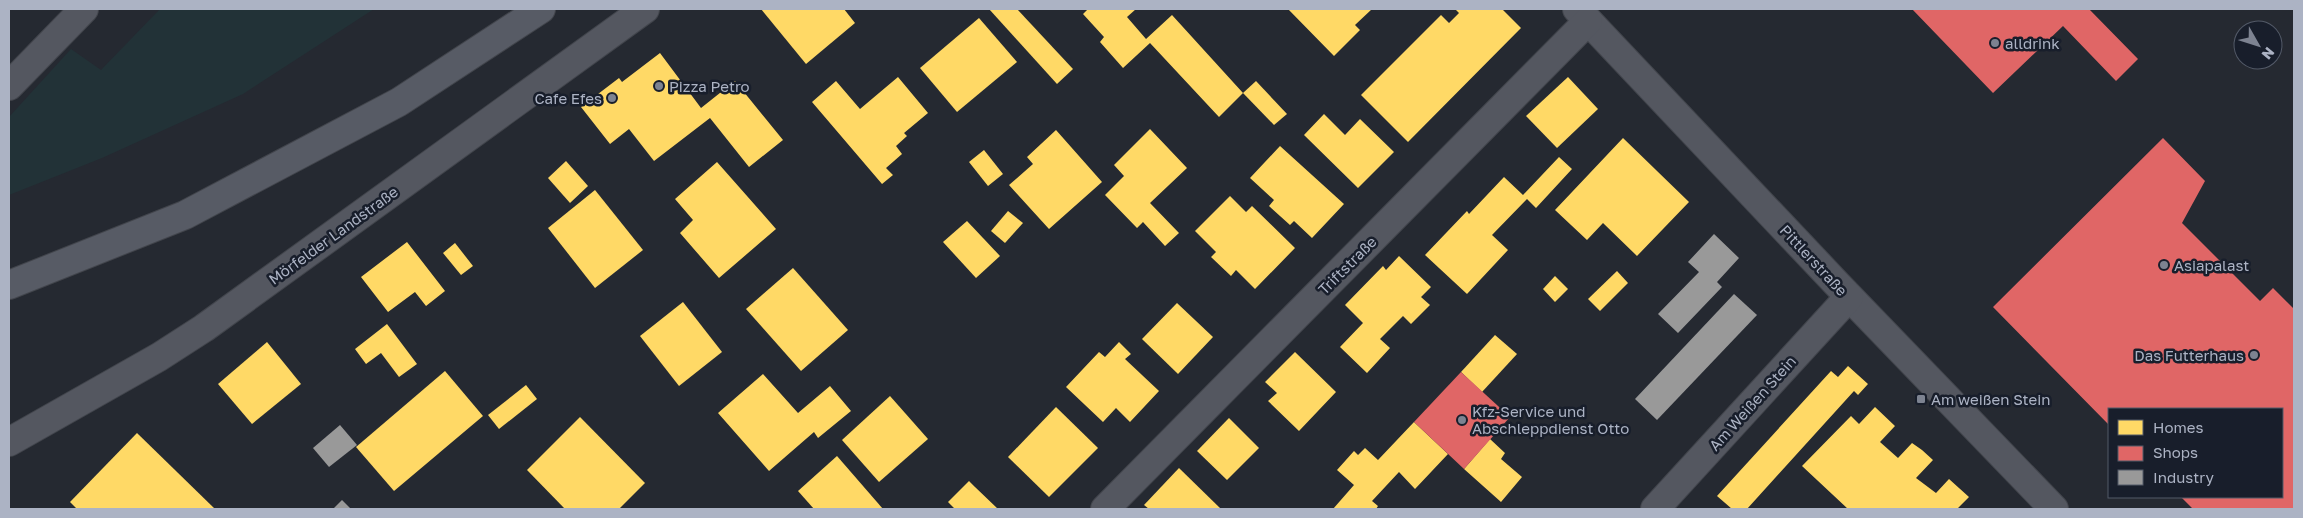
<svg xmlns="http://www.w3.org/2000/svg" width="2303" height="518" font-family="'Golos Text',sans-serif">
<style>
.green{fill:#223237}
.homes{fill:#ffd966}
.shops{fill:#e06666}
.industry{fill:#999}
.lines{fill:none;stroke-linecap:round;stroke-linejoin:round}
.minor-casing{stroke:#42454c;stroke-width:30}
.secondary-casing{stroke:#42454c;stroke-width:30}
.minor{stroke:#545760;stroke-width:28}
.secondary{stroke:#575b65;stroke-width:28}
.poi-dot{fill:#7d8391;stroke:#181e2b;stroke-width:2}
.labels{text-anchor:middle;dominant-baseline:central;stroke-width:5;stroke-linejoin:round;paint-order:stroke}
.poi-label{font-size:15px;fill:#acb3c4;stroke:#181e2b;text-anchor:start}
.street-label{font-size:15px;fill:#acb3c4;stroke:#181e2b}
</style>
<rect width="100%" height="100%" fill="#252931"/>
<path class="green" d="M160 9H374L243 94 102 158 9 195V117L71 49 101 70Z"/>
<g class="homes">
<path d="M761 9H844L855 23 806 64Z"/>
<path d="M989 9H1017L1073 69 1057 84Z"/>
<path d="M1088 9H1136L1127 17 1146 39 1172 15 1243 93 1219 117 1150 43 1123 68 1100 42 1104 37 1083 14Z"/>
<path d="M1288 9H1372L1355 25 1360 30 1334 56Z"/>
<path d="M1455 9H1502L1521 28 1408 142 1361 95 1441 15 1449 23 1459 13Z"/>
<path d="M979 18 1017 62 957 112 920 68Z"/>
<path d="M660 53 701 108 735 81 783 140 749 167 710 118 654 161 629 129 610 144 581 107 619 78 622 82Z"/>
<path d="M898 77 928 113 904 133 907 136 896 146 902 154 886 168 893 175 882 184 812 102 836 81 860 109Z"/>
<path d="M1568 77 1598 109 1557 148 1526 116Z"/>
<path d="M1256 81 1287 114 1274 125 1243 93Z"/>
<path d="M1324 114 1345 135 1360 119 1394 152 1358 188 1304 135Z"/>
<path d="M1150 129 1187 168 1150 203 1179 233 1165 246 1143 222 1137 228 1105 195 1124 176 1114 165Z"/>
<path d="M1056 130 1102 182 1049 229 1009 185 1033 164 1027 157Z"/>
<path d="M1623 138 1689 202 1637 256 1603 223 1587 240 1555 210Z"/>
<path d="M1280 146 1344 204 1312 238 1294 221 1290 225 1269 206 1274 200 1250 178Z"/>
<path d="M984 150 1003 174 988 186 969 162Z"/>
<path d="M1559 157 1572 169 1536 208 1527 199 1492 235 1508 250 1467 294 1425 255 1467 211 1469 214 1504 177 1523 195Z"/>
<path d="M566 161 588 186 570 203 548 178Z"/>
<path d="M717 162 776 229 719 278 680 233 693 220 675 199Z"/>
<path d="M595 190 643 250 595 288 548 228Z"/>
<path d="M1230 196 1246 212 1252 206 1295 248 1255 289 1236 270 1231 276 1211 257 1216 252 1195 231Z"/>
<path d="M1008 211 1023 223 1005 243 991 231Z"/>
<path d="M967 221 1000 256 976 278 943 242Z"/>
<path d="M407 242 445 291 426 306 415 292 388 312 361 277Z"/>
<path d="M455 243 473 266 461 275 443 253Z"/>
<path d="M1399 256 1431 287 1421 297 1430 305 1411 324 1403 316 1380 339 1390 348 1367 373 1340 347 1363 323 1345 305 1383 266 1386 270Z"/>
<path d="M793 268 848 330 801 371 746 309Z"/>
<path d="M1617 271 1628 283 1600 311 1588 299Z"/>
<path d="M1555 276 1568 289 1555 302 1543 289Z"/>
<path d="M683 302 722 352 679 386 640 336Z"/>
<path d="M1177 303 1213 337 1178 374 1142 339Z"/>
<path d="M387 324 417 364 399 377 381 353 366 364 355 349Z"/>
<path d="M1495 335 1517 354 1482 392 1461 372Z"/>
<path d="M267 342 301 384 252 424 218 384Z"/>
<path d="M1119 342 1131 354 1125 359 1159 391 1130 422 1116 408 1103 422 1066 387 1099 352 1105 357Z"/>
<path d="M1295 352 1336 392 1299 431 1268 401 1277 393 1265 382Z"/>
<path d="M1848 366 1868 384 1858 395 1854 391 1747 509H1732L1717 496 1831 371 1838 377Z"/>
<path d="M445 371 483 416 394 491 356 447Z"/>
<path d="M763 374 798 413 830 386 851 411 818 438 814 432 769 471 718 413Z"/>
<path d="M526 385 537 399 499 429 488 415Z"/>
<path d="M890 396 928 439 879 482 842 440Z"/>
<path d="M1056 407 1098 448 1049 497 1008 457Z"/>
<path d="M1875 407 1895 426 1880 442 1898 458 1912 443 1922 450 1933 460 1916 478 1936 493 1949 479 1969 497 1957 509H1848L1802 466 1851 416 1859 424Z"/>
<path d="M580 417 645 483 619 509H565L527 470Z"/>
<path d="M1229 418 1259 448 1227 480 1197 451Z"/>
<path d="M1414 422 1448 454 1415 489 1399 472 1372 501 1378 506 1376 509H1333L1354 485 1337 470 1354 451 1358 455 1365 448 1378 460Z"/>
<path d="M137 433 215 509H77L70 502Z"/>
<path d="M1490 439 1505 453 1501 459 1522 477 1501 502 1464 469Z"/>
<path d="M837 456 883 509H814L798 491Z"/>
<path d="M1179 468 1221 509H1149L1144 505Z"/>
<path d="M969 481 975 487 998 509H955L948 502Z"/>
</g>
<g class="shops">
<path d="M1912 9H2089L2138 59 2116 81 2063 26 1993 93Z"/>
<path d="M2163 138 2205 181 2182 223 2260 301 2273 288 2294 309V509H2193L2181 497H2282V409H2109V425L1993 307Z"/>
<path d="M1461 372 1510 417 1464 469 1414 422Z"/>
</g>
<g class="industry">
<path d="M1714 234 1739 258 1717 282 1722 287 1678 333 1658 314 1699 272 1688 262Z"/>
<path d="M1734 294 1757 315 1657 420 1635 399Z"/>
<path d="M340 425 357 445 329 467 313 448Z"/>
<path d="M342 500 351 509H333Z"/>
</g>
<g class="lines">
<defs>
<g id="minor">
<path d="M1577 9 1836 283 2054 509"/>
<path d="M9 86 84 9"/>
<path d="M9 442 159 357 204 328 645 9"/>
<path d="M1105 509 1588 21"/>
<path d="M1655 509 1849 297"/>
</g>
<path id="secondary" d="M9 285 185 215 399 102 541 9"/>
</defs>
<use href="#minor" class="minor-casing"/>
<use href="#secondary" class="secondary-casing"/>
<use href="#minor" class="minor"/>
<use href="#secondary" class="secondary"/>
</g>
<g class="poi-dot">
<circle cx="1995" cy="43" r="5"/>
<circle cx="659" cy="86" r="5"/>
<circle cx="612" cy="98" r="5"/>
<circle cx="2164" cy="265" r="5"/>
<circle cx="2254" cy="355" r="5"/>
<rect x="1916" y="394" width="10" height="10" rx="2.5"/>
<circle cx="1462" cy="420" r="5"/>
</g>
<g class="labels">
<g class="poi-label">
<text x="2005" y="43">alldrink</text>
<text x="669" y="86">Pizza Petro</text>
<text x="602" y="98" text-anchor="end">Cafe Efes</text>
<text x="2174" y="265">Asiapalast</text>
<text x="2244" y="355" text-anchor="end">Das Futterhaus</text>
<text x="1931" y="399">Am weißen Stein</text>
<text x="1472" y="411">Kfz-Service und<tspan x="1472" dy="17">Abschleppdienst Otto</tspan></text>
</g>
<g class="street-label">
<text transform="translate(333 235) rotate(-36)">Mörfelder Landstraße</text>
<text transform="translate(1814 260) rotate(47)">Pittlerstraße</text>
<text transform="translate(1347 265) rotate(-45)">Triftstraße</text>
<text transform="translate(1752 403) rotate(-48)">Am Weißen Stein</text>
</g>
</g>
<rect width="2303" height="518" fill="none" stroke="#acb3c4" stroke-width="20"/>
<rect x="2108" y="408" width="175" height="90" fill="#181e2b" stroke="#535a68"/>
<rect x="2118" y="420" width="25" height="15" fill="#ffd966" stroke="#535a68"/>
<text x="2153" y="433" font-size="15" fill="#acb3c4">Homes</text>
<rect x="2118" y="446" width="25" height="15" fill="#e06666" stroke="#535a68"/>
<text x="2153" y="458" font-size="15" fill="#acb3c4">Shops</text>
<rect x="2118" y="470" width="25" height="15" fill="#999999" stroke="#535a68"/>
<text x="2153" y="483" font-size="15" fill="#acb3c4">Industry</text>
<g transform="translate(2258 45) rotate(129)"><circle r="24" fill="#181e2b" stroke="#535a68"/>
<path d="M0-4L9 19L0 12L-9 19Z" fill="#7d8391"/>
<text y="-8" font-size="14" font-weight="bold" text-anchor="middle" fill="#acb3c4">N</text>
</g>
</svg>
